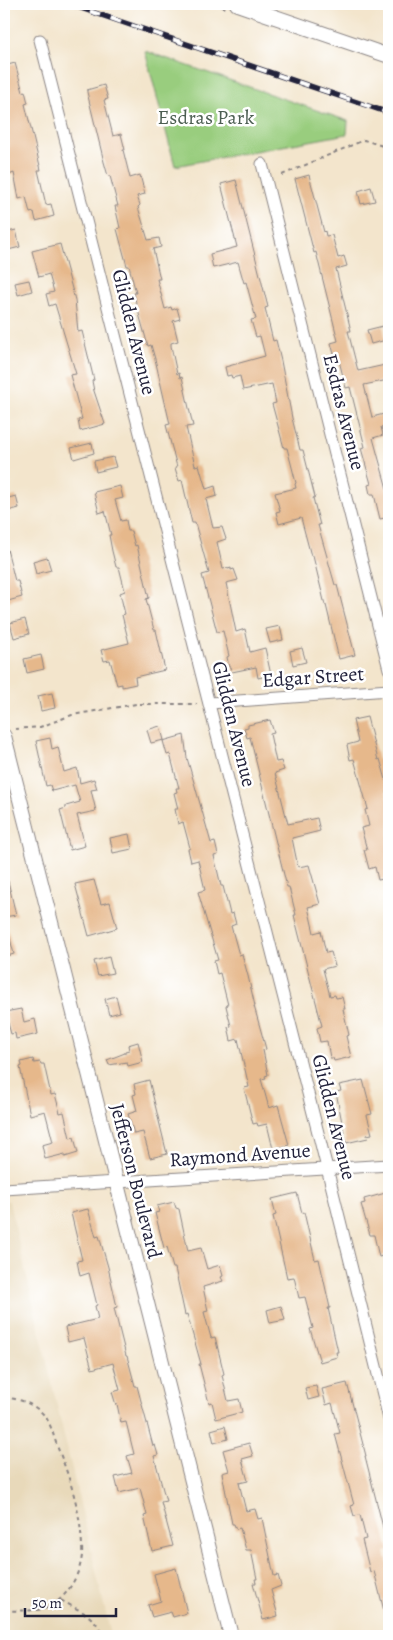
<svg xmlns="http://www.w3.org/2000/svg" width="393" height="1640" font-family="Alegreya,serif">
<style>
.built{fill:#e8d9ba}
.green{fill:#99cd7e;stroke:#5e785c}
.building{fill:#e6b88b}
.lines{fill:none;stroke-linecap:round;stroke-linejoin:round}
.minor-casing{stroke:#8a8484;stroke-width:13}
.tertiary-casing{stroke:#8a8484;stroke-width:16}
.path{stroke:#8a8484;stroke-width:2;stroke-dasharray:4 4;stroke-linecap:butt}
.minor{stroke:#fff;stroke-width:11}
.tertiary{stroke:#fff;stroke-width:14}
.rail-casing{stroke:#22223b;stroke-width:5.5}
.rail{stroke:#fff;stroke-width:4;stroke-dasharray:11;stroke-linecap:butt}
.labels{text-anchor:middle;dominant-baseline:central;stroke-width:5;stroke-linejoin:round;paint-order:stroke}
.park-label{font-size:20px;fill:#4c5e52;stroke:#fff}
.street-label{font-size:20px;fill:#22223b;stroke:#fff}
</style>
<rect width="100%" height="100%" fill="#fff"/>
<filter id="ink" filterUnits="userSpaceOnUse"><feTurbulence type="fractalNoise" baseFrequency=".02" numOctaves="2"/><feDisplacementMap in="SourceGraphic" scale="10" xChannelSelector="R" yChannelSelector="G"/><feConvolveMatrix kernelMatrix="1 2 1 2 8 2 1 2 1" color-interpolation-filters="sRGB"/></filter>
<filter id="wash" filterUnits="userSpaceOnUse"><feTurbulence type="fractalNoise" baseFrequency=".0096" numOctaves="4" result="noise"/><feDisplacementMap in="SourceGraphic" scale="20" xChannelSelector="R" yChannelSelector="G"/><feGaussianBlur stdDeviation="1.12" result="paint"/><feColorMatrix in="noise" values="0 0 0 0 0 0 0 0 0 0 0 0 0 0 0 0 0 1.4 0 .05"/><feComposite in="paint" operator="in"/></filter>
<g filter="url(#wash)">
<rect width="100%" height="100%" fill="#f3e5cc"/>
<path class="built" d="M4 1201H9L111 1635 4 1636Z"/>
<path class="green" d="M145 51 348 121 347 134 175 166Z"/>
<g id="blocks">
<g class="building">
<path d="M15 63 23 92 25 91 28 103 25 104 41 170H38L46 205 51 204 54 216 36 221 34 212 30 213 26 197 19 199 14 173 9 175 4 156V147L8 146 4 130V121L8 120 4 103V66Z"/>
<path d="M104 85 108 99 104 100 113 136 121 134 125 150H123L130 178 140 175 145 194 137 196 140 205 138 207 148 240 159 238 161 247 153 249 160 279H157L165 309 171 307 172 310 177 308 180 319 173 321 178 341 171 343V346L177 374 179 373 180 378 182 377 193 426 186 427 195 466 199 465 206 489 215 486 217 496 206 499 213 528 222 527 226 539 217 542 223 569 228 568V569L231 568V570L234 569 238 580 226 583 236 632 245 629 250 652 265 648 271 675 258 678 256 667 232 672 230 667H229L227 657 229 656 223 631 217 632 202 575 209 573 195 523H192L182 480 179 481 175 468 177 467 166 425 170 424 155 359 151 345 148 346 136 303 134 293H136L129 266H127L117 229 120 228 115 206H118L110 176H108L104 162 87 92V90Z"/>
<path d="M309 175 324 232 325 231 326 236 332 235 338 258 344 256 347 266 336 269 351 331H348L358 371 385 365 388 380 364 385 372 417 388 413 389 419V424L381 427 383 435 373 438 389 496V517L380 519 374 494H370L368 485 371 484 361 448 365 447 350 387 346 388 337 353 334 354 331 343 338 341 316 252 314 253 295 179Z"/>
<path d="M236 180 268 307 265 308 273 341 276 340 281 361 292 418 300 450H303L315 497 313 498 320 525H318L335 585H337L355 655 339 659 326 605H325L313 556H311L301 518 279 524 276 512 280 511 275 493 296 488 295 484 296 483 287 448H284L272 404 276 403 272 384 243 390 240 376 232 378 231 375 227 376 225 367 265 356 260 336 256 337 251 320 256 319 246 282 244 283 238 262 213 268 210 254 237 247 221 184Z"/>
<path d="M371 187 375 201 361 204 358 191Z"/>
<path d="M16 230 20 247 4 251V233Z"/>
<path d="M60 244 75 300 78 332 82 331 94 380 92 381 94 391 105 424 80 431 78 420 82 419 70 375 76 374 55 304 49 306 46 294 54 292 49 274 39 277 32 251Z"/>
<path d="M29 280 32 291 18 295 15 283Z"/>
<path d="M383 326 386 340 371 344 367 330Z"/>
<path d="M92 443 94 453 74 459 71 448Z"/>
<path d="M113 457 116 467 96 472 94 461Z"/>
<path d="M120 486 123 498 115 500 121 521 126 520 128 531H131L135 546 137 545 149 598 146 599 154 630H156L165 670 135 677 136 684 122 687V684L117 685 110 660 104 661 101 650 129 643 122 615 125 614 120 593 125 591 119 567H116L112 551 109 535H111L105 511 99 513 94 492Z"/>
<path d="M16 496 19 508 4 512V499Z"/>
<path d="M7 549 15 581H18L22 597 8 601 7 598 4 599V550Z"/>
<path d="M47 557 51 570 36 574 33 561Z"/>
<path d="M25 619 29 634 14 638 10 623Z"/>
<path d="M280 626 283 640 270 643 266 629Z"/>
<path d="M302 648 306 662 293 665 290 651Z"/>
<path d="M41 655 44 669 27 673 24 659Z"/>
<path d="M52 693 55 708 41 711 38 696Z"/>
<path d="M367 717 378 760 380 759 389 790 386 791 389 801V878L378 880 375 867 369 869 364 850H367L361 828 369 826 365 810 368 809 354 759 350 760 347 745 358 742 353 720Z"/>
<path d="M270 720 274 733 270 734 276 762 281 761 284 770 275 773 288 824 317 818 320 831 292 838 298 867 309 865 320 904 308 907 314 933 321 931 326 953 331 952 335 966 323 969 330 996 335 995 336 998 342 997 345 1009H343L349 1035 346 1036 351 1057 334 1061 333 1058H330L327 1041 320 1042 317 1028 322 1026 294 915H296L289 887H287L250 737 247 738 244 728 248 727V725Z"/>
<path d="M160 726 164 740 151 743 147 730Z"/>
<path d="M184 735 187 758 195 786 211 843 215 842 218 855 214 856 221 886H223L230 914 233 913 236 924 231 926 239 955 242 954 248 976 255 1006H254L266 1049 263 1050 268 1075 265 1076 266 1078 261 1079 269 1108 278 1105 289 1145 273 1149 267 1124 258 1126 257 1123 253 1124 244 1088 249 1087 238 1039 231 1041 230 1035 228 1027 231 1026 226 1006 228 1005 220 973 217 974 214 961 218 960 198 892 205 890 198 860 191 862 188 849 190 848 183 822 178 824 175 809H178L174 793 177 792 176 788H179L170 754 167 755 163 741Z"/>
<path d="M50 738 52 749 58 747 64 772 77 768 80 783 94 779 97 789 91 790 96 811 77 815 85 846 70 850 60 810 66 808V806L80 802 75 785 52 791 50 785 46 786 36 741Z"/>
<path d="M129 834 132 849 113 853 110 838Z"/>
<path d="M94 880 101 904 110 902 117 928 89 936 75 884Z"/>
<path d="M4 881H8L16 915 4 917Z"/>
<path d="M7 927 14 954 4 957V928Z"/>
<path d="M109 957 113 973 98 976 94 961Z"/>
<path d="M116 996 120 1012 109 1015 105 999Z"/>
<path d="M21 1009 24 1022 35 1019 38 1034 16 1039 15 1033 11 1034 5 1012Z"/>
<path d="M138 1042 143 1062 128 1066 127 1062 109 1065 107 1060 125 1053V1051L129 1050 128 1045Z"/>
<path d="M33 1059 34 1063 40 1062 41 1064H44L51 1095 55 1094 60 1113 64 1112 70 1138 74 1137 78 1153 65 1157V1154L45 1159 42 1145 53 1142 45 1111 30 1115 20 1067 22 1066 21 1062Z"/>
<path d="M149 1080 167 1154 150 1158 143 1132 134 1134 128 1114 137 1111 133 1095 136 1094 134 1084Z"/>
<path d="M363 1080 372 1114 367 1115 372 1134 367 1135 368 1138 346 1143 336 1092 341 1091 339 1085Z"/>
<path d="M389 1192V1254L379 1257 374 1235H370L361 1204 365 1203 364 1199Z"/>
<path d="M297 1193 302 1213 304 1212 315 1260 319 1259 321 1268 330 1308H328L338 1352H336L337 1357 320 1362 313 1339 310 1329 313 1328 305 1297 299 1298 294 1277 287 1278 273 1216 276 1215 272 1199Z"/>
<path d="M174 1202 176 1208 179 1209 188 1251 201 1248 207 1269 220 1265 223 1276 221 1277 223 1281 203 1287 208 1311 204 1312 211 1338 215 1337 224 1374 222 1375 228 1401 239 1399 242 1412 216 1419 212 1402 209 1403 199 1364H201L187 1314 185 1315 175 1268H173L167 1247 164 1248 155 1213 159 1212 157 1206Z"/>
<path d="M88 1209 96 1237 99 1236 108 1267 117 1307 114 1308 126 1356H127L135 1386H137L153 1446 155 1445 158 1455 154 1456 166 1501 161 1502 173 1546 152 1551 144 1516 147 1515 140 1488 119 1493 115 1477 132 1473 127 1456 134 1454 126 1422 121 1423 117 1404 116 1405 112 1392 120 1390 113 1363 92 1369 84 1338 68 1342 65 1327 98 1319 95 1306 97 1305 89 1273 80 1276 77 1261 82 1260 71 1213Z"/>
<path d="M281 1306 285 1320 270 1323 267 1310Z"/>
<path d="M347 1383 366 1456H365L389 1551 385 1552 389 1569V1619H386L374 1571 370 1572 362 1540 366 1539 360 1515 354 1516 351 1506 354 1505 335 1434 340 1433 332 1403 326 1405 322 1389Z"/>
<path d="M316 1386 319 1397 308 1400 305 1388Z"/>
<path d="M225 1426 228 1439 214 1443 211 1430Z"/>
<path d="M249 1443 253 1456 242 1459 248 1481 239 1483 246 1511 255 1509 258 1519 262 1518 274 1576 278 1575 281 1586 271 1590 278 1616 263 1620 253 1583H256L255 1579H257L251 1550H246L240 1528 236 1529 234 1524H232L222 1473 229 1471 223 1450Z"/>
<path d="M176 1568 187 1613 173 1617 171 1612 152 1617 148 1605 161 1601 154 1574Z"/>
</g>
</g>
</g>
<g filter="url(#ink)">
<use href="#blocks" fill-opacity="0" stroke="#8a8484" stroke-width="1"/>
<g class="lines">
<defs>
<g id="minor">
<path d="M40 40 327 1168 389 1419"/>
<path d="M262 164 389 669"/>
<path d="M210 703 389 690"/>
<path d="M4 1189 389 1165"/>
</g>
<g id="tertiary">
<path d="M237 4 389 56"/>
<path d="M4 736 231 1636"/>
</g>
</defs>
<use href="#minor" class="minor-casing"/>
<use href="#tertiary" class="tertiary-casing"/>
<g class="path">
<path d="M214 4 226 8"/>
<path d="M282 175 364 140 389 148"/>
<path d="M15 729 40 727 72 715 136 704H197"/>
<path d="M4 1398C19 1398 38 1405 47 1419 52 1428 55 1441 59 1451 71 1481 81 1514 82 1547 84 1568 69 1597 49 1607 40 1612 15 1610 4 1611"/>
<path d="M61 1600C77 1610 98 1616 102 1636"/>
</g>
<use href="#minor" class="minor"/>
<use href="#tertiary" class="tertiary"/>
<defs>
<path id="rail" d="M69 4 389 113"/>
</defs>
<use href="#rail" class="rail-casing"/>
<use href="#rail" class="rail"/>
</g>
</g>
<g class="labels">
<g class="park-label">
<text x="206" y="117">Esdras Park</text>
</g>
<g class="street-label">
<text transform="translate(134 332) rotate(76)">Glidden Avenue</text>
<text transform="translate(344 412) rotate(76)">Esdras Avenue</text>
<text transform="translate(313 677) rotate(-4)">Edgar Street</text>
<text transform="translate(234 724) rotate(76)">Glidden Avenue</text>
<text transform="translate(334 1117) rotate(76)">Glidden Avenue</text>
<text transform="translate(240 1155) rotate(-4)">Raymond Avenue</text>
<text transform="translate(136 1181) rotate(76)">Jefferson Boulevard</text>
</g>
</g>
<rect width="393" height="1640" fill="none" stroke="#fff" stroke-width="20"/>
<path d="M25 1608v8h91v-8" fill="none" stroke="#22223b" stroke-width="2.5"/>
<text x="32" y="1608" font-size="15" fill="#22223b" stroke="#ffffff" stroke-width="4" paint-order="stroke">50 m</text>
</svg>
